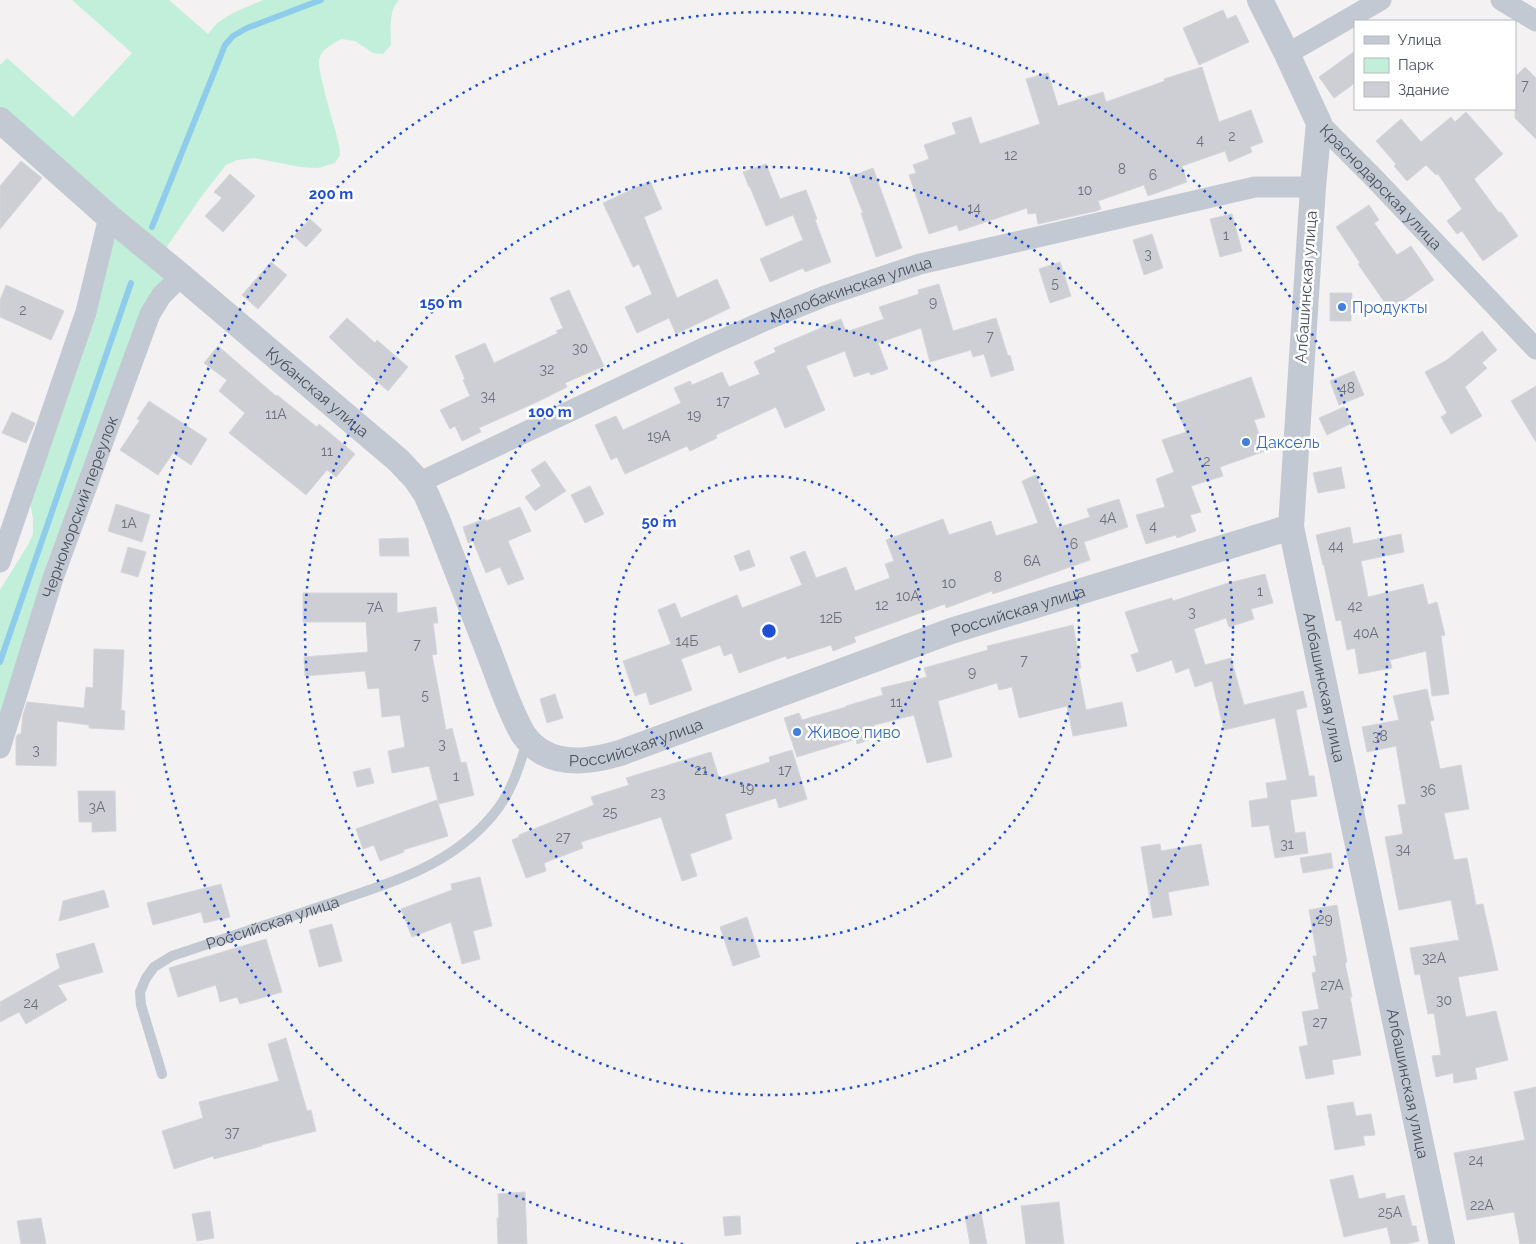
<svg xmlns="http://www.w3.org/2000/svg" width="1536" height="1244" font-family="Raleway,sans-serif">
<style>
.green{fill:#c1efd9}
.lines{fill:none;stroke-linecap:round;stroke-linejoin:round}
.stream{stroke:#8fcceb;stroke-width:6}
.building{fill:#cecfd5;stroke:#d5d6dc}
.service{stroke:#c2c9d2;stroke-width:10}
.minor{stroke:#c2c9d2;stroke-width:21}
.tertiary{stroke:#c2c9d2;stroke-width:26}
.ring{fill:none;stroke:#1d4ed8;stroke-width:2.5;stroke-dasharray:2.5 5}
.shop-dot{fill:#3f7fe0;stroke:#fff;stroke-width:2}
.labels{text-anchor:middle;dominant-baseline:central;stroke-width:5;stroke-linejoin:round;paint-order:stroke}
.number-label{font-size:14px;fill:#6a707c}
.street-label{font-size:16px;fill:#49515e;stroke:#fff}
.shop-label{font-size:16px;fill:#366cbe;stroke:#fff;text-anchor:start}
.centre{fill:#1d4ed8;stroke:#fff;stroke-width:2.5}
.ring-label{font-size:15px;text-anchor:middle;font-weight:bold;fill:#1d4ed8;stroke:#fff;stroke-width:5;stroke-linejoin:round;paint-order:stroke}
</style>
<rect width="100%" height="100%" fill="#f3f1f1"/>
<g class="green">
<path d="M72 0H169L208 34 217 23 233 13 263 0H399C388 10 391 32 391 45L383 54 373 53 355 41 341 39C333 44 321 49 319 60 317 71 336 130 339 145L340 155 335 163 318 168 301 167 254 158 237 160 226 165 201 197 164 251 0 110V65L7 58 73 117 132 53Z"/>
<path d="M116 236 165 278 0 720V590L28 545 33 534V518L29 497 110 239Z"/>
</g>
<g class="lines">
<g class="stream">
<path d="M152 227 225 45 233 36 247 28 321 0"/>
<path d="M0 662 131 283"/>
</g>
</g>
<g class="building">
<path d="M1223 10 1227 19 1236 15 1249 42 1199 65 1183 28Z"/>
<path d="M1355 51V83L1334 98 1319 77Z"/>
<path d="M1202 67 1219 122 1251 110 1263 142 1250 147 1252 152 1229 162 1225 151 1182 166 1187 182 1148 196 1144 185 1098 201 1101 209 1096 211 1038 224 1036 213 1028 214 1027 208 959 231 957 225 929 234 909 175 916 173 913 165 929 159 924 145 956 134 952 123 971 117 980 144 1040 124 1026 79 1048 73 1058 106 1103 92 1106 102 1165 81 1164 79Z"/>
<path d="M1525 67 1536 78V139L1515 118V77Z"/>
<path d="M1466 112 1503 154 1474 179 1499 213 1501 212 1518 236 1483 261 1462 231 1457 234 1447 221 1462 209 1438 174 1436 175 1426 165 1407 181 1394 166 1396 164 1376 141 1401 119 1421 142 1451 117 1455 122Z"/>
<path d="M21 161 42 178 0 229V186Z"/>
<path d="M766 164 780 199 806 190 817 219 815 220 831 262 805 272 803 268 770 282 760 259 803 240 793 215 766 226 750 187H749L743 172Z"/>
<path d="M873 168 902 248 876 257 861 213H863L849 177Z"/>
<path d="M230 174 255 196 223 232 205 216 222 198 214 192Z"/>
<path d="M650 181 662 209 644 217 677 298 717 279 730 308 676 334 669 318 637 333 625 307 652 294 639 264 633 267 603 203Z"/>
<path d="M1369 205 1379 220 1374 223 1397 255 1411 246 1434 280 1390 310 1358 264 1360 263 1336 227Z"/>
<path d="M1232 214 1242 251 1220 257 1210 219Z"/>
<path d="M310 219 322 230 306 247 294 236Z"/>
<path d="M1152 234 1163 268 1144 275 1133 240Z"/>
<path d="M271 262 287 275 258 309 242 295Z"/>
<path d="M1060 262 1071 296 1050 303 1039 269Z"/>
<path d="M939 284 953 331 996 318 1008 356 1010 355 1014 370 991 377 984 354 973 357 971 350 930 362 921 328 878 343 888 369 871 375 869 372 854 377 845 351 806 366 825 410 785 428 776 407 716 435 717 438 690 451 687 446 625 474 617 457 611 460 595 425 616 416 623 430 681 403 674 388 690 381 692 385 722 372 729 387 760 374 754 362 776 352 774 348 821 328V327L841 319 846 332 884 319 879 307 919 294 918 290Z"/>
<path d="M6 285 64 311 51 340 0 317V300Z"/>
<path d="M569 290 604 366 565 383 567 387 539 401 479 428 481 432 462 441 455 426 450 429 440 410 470 396 463 380 465 379 455 356 485 343 494 363 558 333 556 331 563 328 550 298Z"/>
<path d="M1330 293H1352L1351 321H1330Z"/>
<path d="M347 318 375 343 377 340 408 367 388 391 357 364 329 337Z"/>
<path d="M1482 331 1497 350 1482 363 1487 368 1465 387 1482 416 1451 434 1441 417 1447 413 1425 372 1447 360Z"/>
<path d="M218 346 276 396 277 395 317 427 319 424 355 454 336 477 327 470 306 495 229 433 245 413 219 391 227 380 204 363Z"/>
<path d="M1354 371 1364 395 1339 405 1330 381Z"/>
<path d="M1251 377 1265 417 1254 420 1265 451 1220 467 1223 476 1191 486 1201 512 1190 515 1196 531 1177 538 1176 535 1146 544 1136 515 1165 507 1156 479 1174 472 1162 440 1186 432 1175 404Z"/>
<path d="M1536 386V442L1511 401Z"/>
<path d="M149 401 207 439 191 465 173 453 158 475 120 450 140 420 137 419Z"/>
<path d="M1344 407 1352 423 1327 435 1319 418Z"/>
<path d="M12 412 35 423 26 443 2 433Z"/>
<path d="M545 461 566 491 535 511 525 497 541 486 531 470Z"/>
<path d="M1341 467 1345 488 1318 493 1313 473Z"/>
<path d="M1036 475 1057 528 1090 517 1087 509 1119 499 1128 527 1084 542 1090 560 993 594 992 591 946 608 945 604 854 637 856 642 833 651 831 645 787 659 786 656 739 673 732 653 724 656 720 645 681 659 692 690 650 705 646 692 635 696 623 661 671 644 658 610 675 603 681 618 737 595 742 608 802 585 790 557 805 551 816 578 846 567 855 591 890 578 885 564 894 561 886 540 943 519 949 535 991 521 996 536 1038 523 1022 481Z"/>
<path d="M590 486 604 514 585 523 571 495Z"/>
<path d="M116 504 150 515 142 542 108 531Z"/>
<path d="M520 507 531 531 508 541 524 579 508 585 500 567 486 573 473 541 468 543 463 527 485 519 486 521Z"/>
<path d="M1350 527 1353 544 1401 534 1404 552 1361 561 1368 597 1423 584 1428 605 1437 602 1445 635 1441 636 1449 694 1432 696 1426 651 1390 660 1392 668 1359 674 1355 648 1347 650 1341 620 1336 621 1324 565H1323L1316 535Z"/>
<path d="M408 538 409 556H380L379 539Z"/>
<path d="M128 547 146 552 138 577 121 572Z"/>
<path d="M749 550 755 566 740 571 734 556Z"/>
<path d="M1265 574 1273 603 1251 609 1254 619 1229 627 1226 618 1194 629 1205 665 1231 658 1244 705 1303 691 1307 707 1296 710 1309 776H1314L1317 796 1290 800 1295 833 1305 832 1308 853 1275 858 1269 825 1252 827 1249 801 1268 798 1266 783 1287 780 1275 718 1224 730 1212 681 1195 687 1189 668 1176 673 1172 660 1137 672 1131 655 1139 652 1125 612 1172 598 1173 601 1228 583Z"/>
<path d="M303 593H397V613L436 607 438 623H433L437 654 432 655 446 730 452 728 461 763 466 762 474 795 439 804 429 766 392 773 388 751 405 747 400 715 382 717 379 688 368 689 365 671 305 676 304 657 368 652 366 622H303Z"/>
<path d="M1073 625 1081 668 1078 669 1086 710 1122 702 1127 726 1073 736 1067 706 1019 718 1012 687 999 690 997 683 938 701 952 757 927 763 914 715 874 725 877 737 857 744 856 739 797 757 784 718 799 713 802 720 846 707V706L883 695 881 688 927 677 924 668 988 650 987 646Z"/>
<path d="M94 649 124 650 121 710 125 711 124 730 89 728V725L57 721 56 766 16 765V738L18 734H21L23 715 27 702 84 708 86 687 93 688Z"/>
<path d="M1427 689 1434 720 1430 721 1440 769 1461 765 1469 809 1444 813 1454 860 1467 858 1476 905 1483 904 1498 970 1458 977 1466 1017 1496 1011 1508 1060 1475 1068 1477 1079 1454 1083 1453 1073 1436 1077 1432 1056 1441 1055 1434 1013 1428 1014 1420 974 1415 975 1410 948 1459 940 1451 900 1399 910 1385 837 1403 834 1398 805 1406 804 1396 746 1367 752 1362 727 1399 720 1393 696Z"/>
<path d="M555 694 563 718 547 723 540 699Z"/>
<path d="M792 750 807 799 779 808 776 798 725 814 732 839 690 854 697 876 682 881 661 817 581 842 583 848 544 863 546 871 526 878 512 840 519 837V835L594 805 591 797 629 785 626 778 711 752 719 778 770 762 769 757Z"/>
<path d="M370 768 374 783 357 787 353 772Z"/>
<path d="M78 791H115L116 831 92 832V822H79Z"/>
<path d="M437 800 448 836 403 850 404 852 380 861 374 845 363 849 356 829Z"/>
<path d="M1160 844 1161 851 1201 844 1209 885 1168 892 1172 915 1153 918 1141 847Z"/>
<path d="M1331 853 1333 868 1303 873 1300 858Z"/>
<path d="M480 877 492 926 473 931 480 959 462 964 451 922 412 937 401 909 452 890 451 884Z"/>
<path d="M221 884 230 917 204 923 201 912 153 925 147 903Z"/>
<path d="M104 890 109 907 59 921 63 901Z"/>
<path d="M1337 905 1347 962 1345 963 1352 997H1350L1361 1055 1332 1060 1334 1074 1306 1079 1299 1047 1308 1045 1302 1012 1319 1009 1312 973 1316 972 1313 956H1317L1309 910Z"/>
<path d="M747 917 760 957 733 966 720 927Z"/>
<path d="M332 924 342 961 319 967 309 930Z"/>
<path d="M266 939 282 992 240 1004 237 997 220 1002 216 985 178 997 169 968Z"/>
<path d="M94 943 103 972 58 985 67 1000 26 1024 19 1012 0 1022V1002L60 968 56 954Z"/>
<path d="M286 1038 307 1111 311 1110 316 1131 261 1145 262 1146 214 1159 213 1156 174 1169 162 1131 203 1118 199 1102 279 1081 268 1044Z"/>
<path d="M1536 1087V1244H1520L1514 1212 1467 1220 1454 1153 1525 1140 1514 1092Z"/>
<path d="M1353 1102 1356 1116 1371 1114 1375 1135 1363 1136 1365 1145 1335 1150 1327 1106Z"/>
<path d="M1353 1175 1359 1199 1385 1193 1386 1199 1404 1195 1412 1226H1416L1419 1241 1407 1244H1391L1387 1227 1344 1237 1330 1180Z"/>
<path d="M525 1192 527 1244H498L497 1218H499L498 1194Z"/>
<path d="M1059 1202 1064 1244H1026L1021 1206Z"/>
<path d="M210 1211 214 1238 197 1241 192 1214Z"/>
<path d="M981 1213 987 1244H970L965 1216Z"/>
<path d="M740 1216 741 1234 725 1236 723 1217Z"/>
<path d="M41 1218 46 1244H21L17 1221Z"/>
</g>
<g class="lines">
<path class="service" id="s1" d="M162 1074 141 1005 140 992 146 978 154 967 172 956C219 940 266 925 313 909 377 887 446 871 492 816 511 794 519 768 527 741"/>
<g class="minor">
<path d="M1501 0 1536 21"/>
<path d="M1287 54 1381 0"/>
<path id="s2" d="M1319 123 1374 178 1536 349"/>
<path id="s3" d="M418 483 708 346 766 320 825 296 920 264 1255 187H1313"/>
<path d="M0 562 86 312 109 217"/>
<path id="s4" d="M0 748 53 578 150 314 161 296 181 276"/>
</g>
<g class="tertiary">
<path id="s5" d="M1260 0 1287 54 1319 123 1313 187 1291 527 1442 1244"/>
<path id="s6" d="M0 120 109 217 181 276 398 460 415 478 426 494 437 519C454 563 471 607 488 650 499 678 508 708 523 734 528 741 535 748 542 752 566 766 596 760 620 753L951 631 1291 527"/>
</g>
</g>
<g class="ring">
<circle cx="769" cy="631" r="155"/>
<circle cx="769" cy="631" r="310"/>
<circle cx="769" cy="631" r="464"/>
<path d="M683 1244A619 619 0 1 1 855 1244"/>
</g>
<g class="shop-dot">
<circle cx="1342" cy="307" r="5"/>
<circle cx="1246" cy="442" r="5"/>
<circle cx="797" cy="732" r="5"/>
</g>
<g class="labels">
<g class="number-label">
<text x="1525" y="85">7</text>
<text x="1232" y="136">2</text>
<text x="1200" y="140">4</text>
<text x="1011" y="155">12</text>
<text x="1122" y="169">8</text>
<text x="1153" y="175">6</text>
<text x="1085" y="190">10</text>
<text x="974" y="208">14</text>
<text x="1226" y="235">1</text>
<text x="1148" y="254">3</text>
<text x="1055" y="283">5</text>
<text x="933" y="302">9</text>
<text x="23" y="310">2</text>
<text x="990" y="336">7</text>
<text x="580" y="348">30</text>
<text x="547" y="369">32</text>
<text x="1347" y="388">48</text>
<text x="488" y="396">34</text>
<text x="723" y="401">17</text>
<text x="276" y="414">11А</text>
<text x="694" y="415">19</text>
<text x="659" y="436">19А</text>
<text x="327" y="451">11</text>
<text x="1207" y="461">2</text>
<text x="1108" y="518">4А</text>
<text x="129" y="523">1А</text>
<text x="1153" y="526">4</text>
<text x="1074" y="544">6</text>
<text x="1336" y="546">44</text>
<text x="1032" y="561">6А</text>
<text x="998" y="577">8</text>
<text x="949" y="583">10</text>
<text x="1260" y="591">1</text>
<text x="908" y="596">10А</text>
<text x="882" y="605">12</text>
<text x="1355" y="606">42</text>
<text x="375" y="607">7А</text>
<text x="1192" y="612">3</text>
<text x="831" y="618">12Б</text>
<text x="1366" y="633">40А</text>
<text x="687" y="641">14Б</text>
<text x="417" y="644">7</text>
<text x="1024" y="660">7</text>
<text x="972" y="672">9</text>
<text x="425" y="695">5</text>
<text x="896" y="702">11</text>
<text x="1380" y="736">38</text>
<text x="442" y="744">3</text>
<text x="36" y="750">3</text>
<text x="701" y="770">21</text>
<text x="785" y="770">17</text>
<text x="456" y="776">1</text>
<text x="747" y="788">19</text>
<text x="1428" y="790">36</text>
<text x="658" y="793">23</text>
<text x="97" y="807">3А</text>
<text x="610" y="812">25</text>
<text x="563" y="837">27</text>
<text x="1287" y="844">31</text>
<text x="1403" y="849">34</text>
<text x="1325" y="919">29</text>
<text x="1434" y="958">32А</text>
<text x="1332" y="985">27А</text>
<text x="1444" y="1000">30</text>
<text x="31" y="1003">24</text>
<text x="1320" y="1022">27</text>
<text x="232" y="1132">37</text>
<text x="1476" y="1160">24</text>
<text x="1482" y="1205">22А</text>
<text x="1390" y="1212">25А</text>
</g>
<g class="street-label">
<text stroke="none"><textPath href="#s2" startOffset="89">Краснодарская улица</textPath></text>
<text transform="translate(1306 287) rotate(-86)">Албашинская улица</text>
<text stroke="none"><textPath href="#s3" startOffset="475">Малобакинская улица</textPath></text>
<text stroke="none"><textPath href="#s6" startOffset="418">Кубанская улица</textPath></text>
<text stroke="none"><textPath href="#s4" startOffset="254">Черноморский переулок</textPath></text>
<text stroke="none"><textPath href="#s6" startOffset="1356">Российская улица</textPath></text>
<text stroke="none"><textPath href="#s5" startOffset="705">Албашинская улица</textPath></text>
<text stroke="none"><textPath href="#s6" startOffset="951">Российская улица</textPath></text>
<text stroke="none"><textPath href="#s1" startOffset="241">Российская улица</textPath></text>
<text stroke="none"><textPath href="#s5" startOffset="1110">Албашинская улица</textPath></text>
</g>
<g class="shop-label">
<text x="1352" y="307">Продукты</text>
<text x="1256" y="442">Даксель</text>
<text x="807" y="732">Живое пиво</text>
</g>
</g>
<circle cx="769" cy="631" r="8" class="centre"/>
<g class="ring-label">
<text x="331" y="199">200 m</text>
<text x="441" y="308">150 m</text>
<text x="550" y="417">100 m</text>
<text x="659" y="527">50 m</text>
</g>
<rect x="1354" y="20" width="162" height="90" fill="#ffffff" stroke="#b6b9bf"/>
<rect x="1364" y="36" width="25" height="8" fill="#c2c9d2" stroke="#b6b9bf"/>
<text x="1398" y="45" font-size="15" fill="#49515e">Улица</text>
<rect x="1364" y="58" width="25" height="15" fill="#c1efd9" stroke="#b6b9bf"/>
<text x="1398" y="70" font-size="15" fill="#49515e">Парк</text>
<rect x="1364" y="82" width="25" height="15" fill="#cecfd5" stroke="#b6b9bf"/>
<text x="1398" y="95" font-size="15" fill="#49515e">Здание</text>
</svg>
